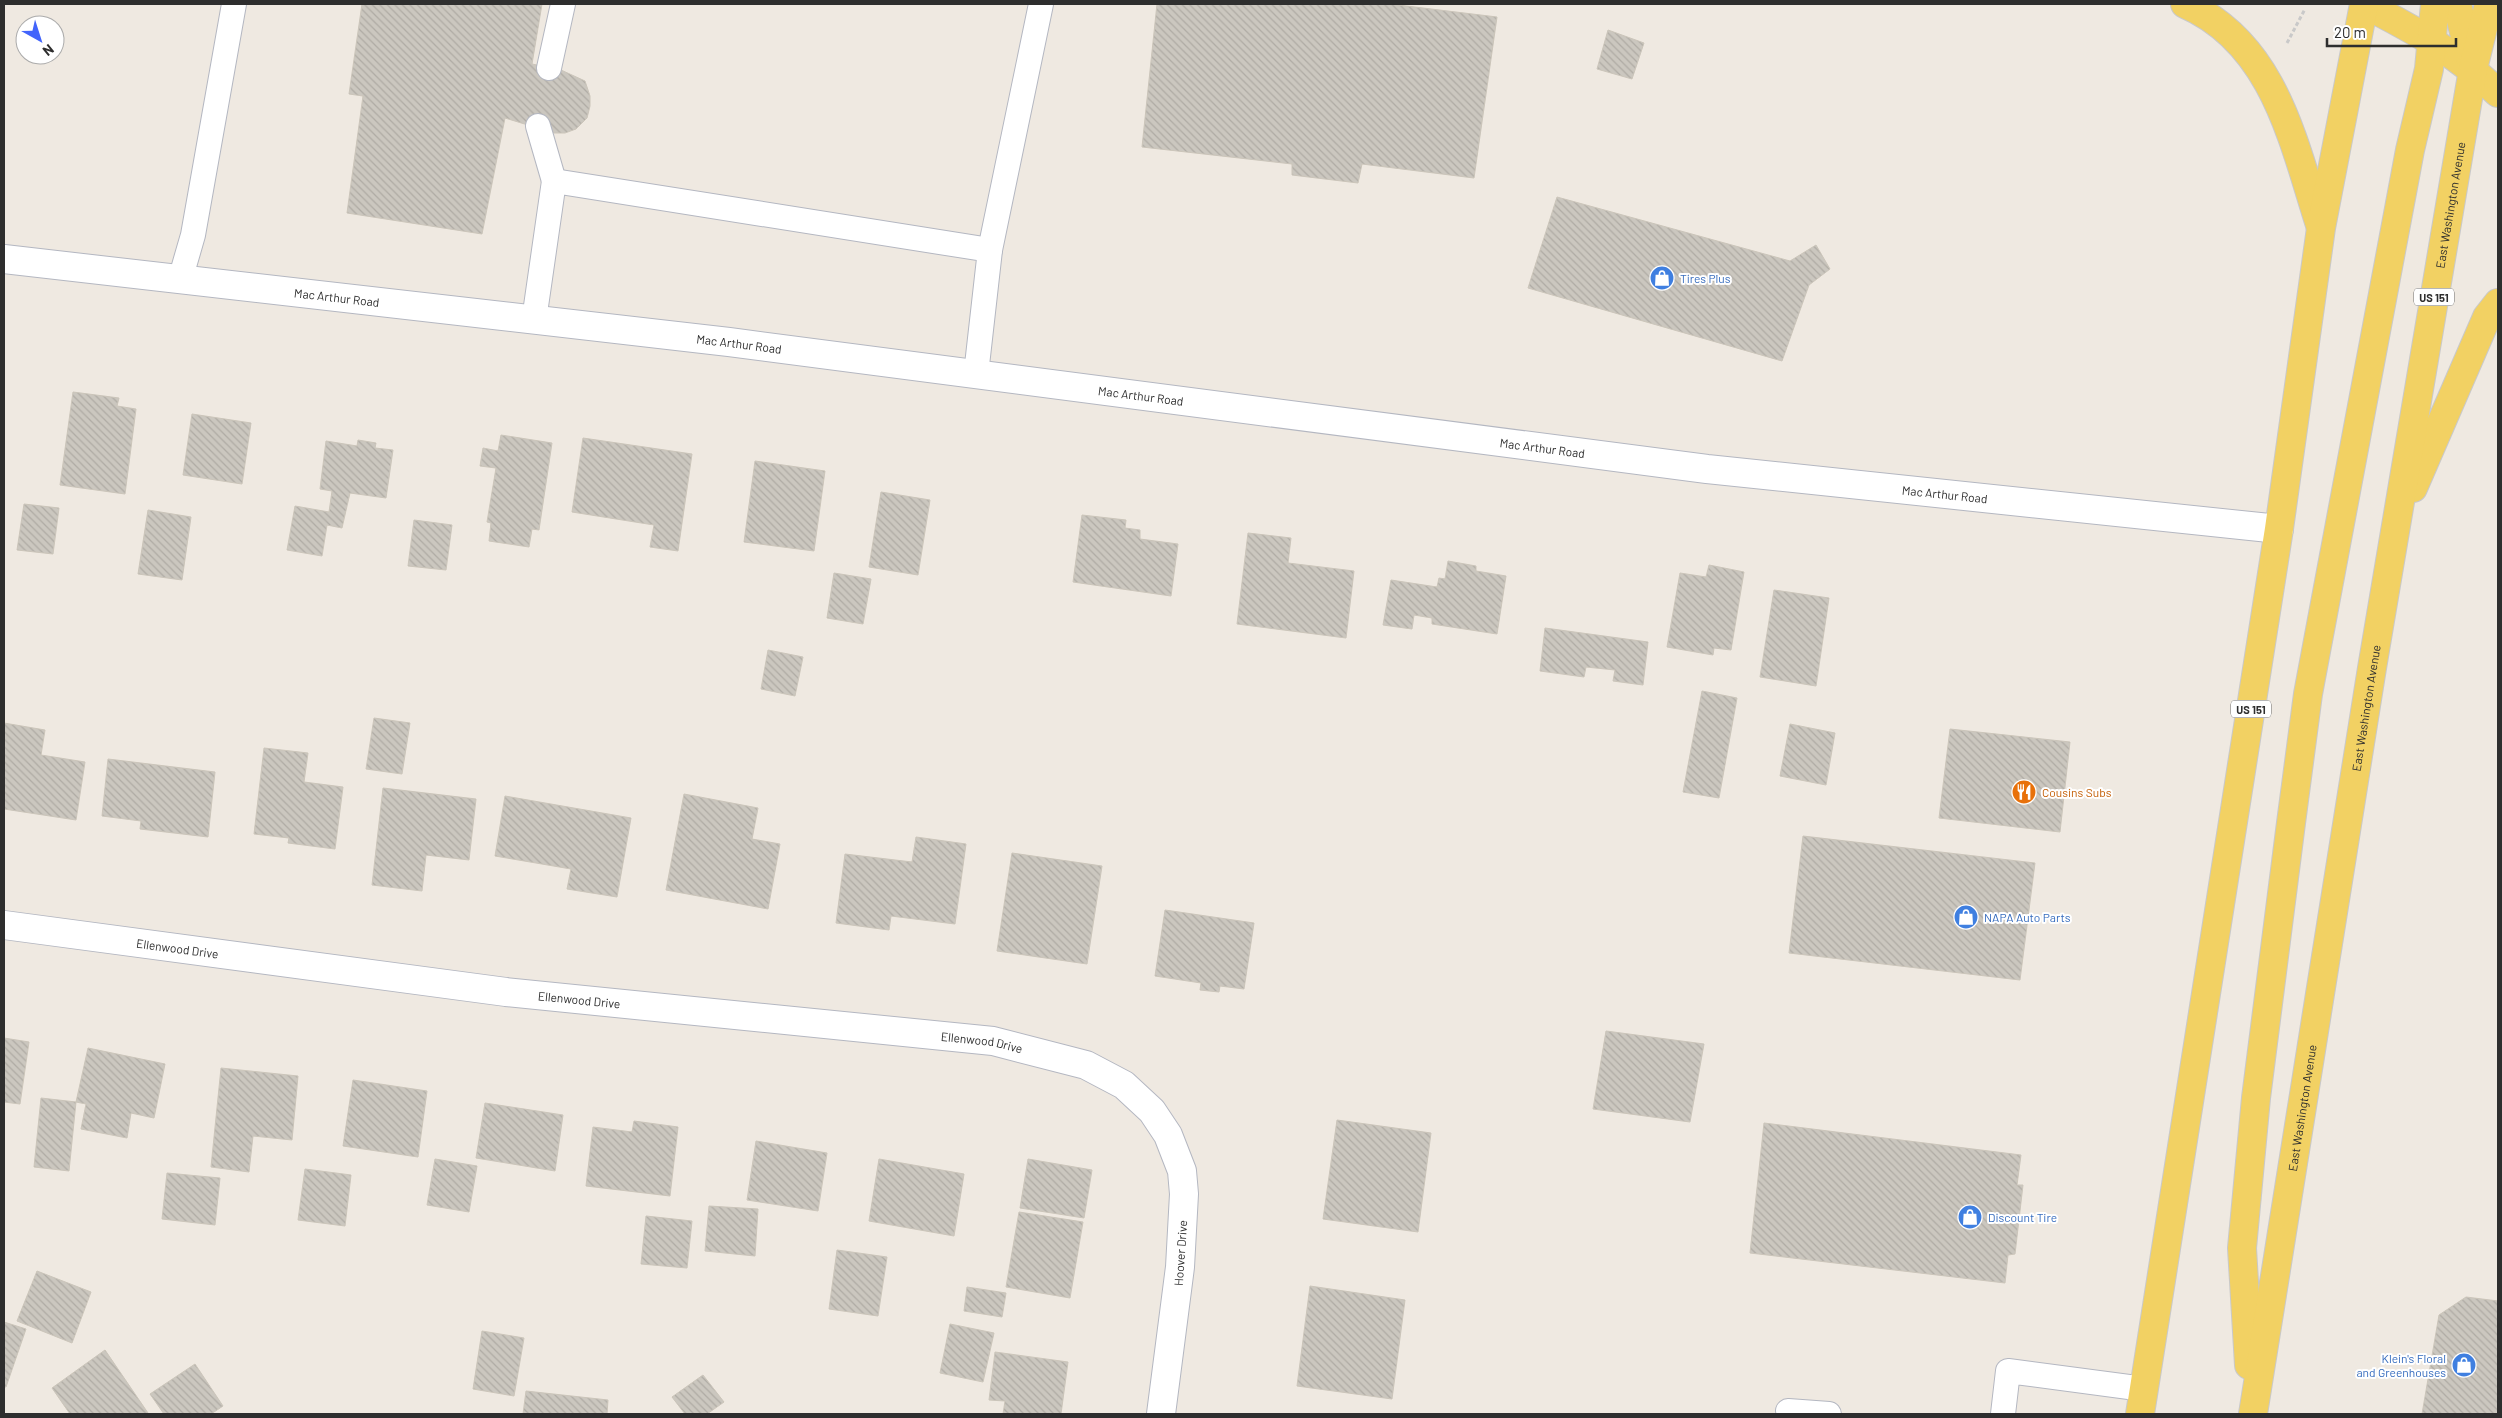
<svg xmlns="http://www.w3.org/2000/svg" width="2502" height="1418" font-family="Barlow,sans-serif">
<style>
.building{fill:url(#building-back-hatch);stroke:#cbc5ba}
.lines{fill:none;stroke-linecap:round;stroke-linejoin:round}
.lane-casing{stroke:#b4b7c1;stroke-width:26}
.street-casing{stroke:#b4b7c1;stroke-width:30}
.primary-casing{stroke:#c9c9c9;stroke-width:30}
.path{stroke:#c9c9c9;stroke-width:3;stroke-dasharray:4 2.5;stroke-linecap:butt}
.lane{stroke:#fff;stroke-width:24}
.street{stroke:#fff;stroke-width:28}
.primary{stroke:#f2d163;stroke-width:28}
.labels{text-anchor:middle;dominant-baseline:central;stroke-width:4;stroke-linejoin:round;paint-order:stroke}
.shield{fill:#fff;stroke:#6d6d6d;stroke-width:1}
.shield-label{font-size:11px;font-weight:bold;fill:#2e2e2e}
.street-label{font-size:12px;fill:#2e2e2e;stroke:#fff}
.shop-label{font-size:12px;fill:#366cbe;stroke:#fff;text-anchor:start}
.food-label{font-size:12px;fill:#c56008;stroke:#fff;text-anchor:start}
</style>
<defs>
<pattern id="building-back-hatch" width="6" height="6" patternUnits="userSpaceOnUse" patternTransform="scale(1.25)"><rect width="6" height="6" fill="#cbc7bf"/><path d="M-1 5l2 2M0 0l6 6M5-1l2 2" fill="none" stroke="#afaba4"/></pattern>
</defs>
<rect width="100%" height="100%" fill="#efe9e1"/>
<g class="building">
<path d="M362 4H542L532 64 561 70 585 81 590 96V106L587 118 576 129 565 133H554L505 118 482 234 347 213 363 96 349 94Z"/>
<path d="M1157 4H1390L1497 17 1474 178 1362 164 1358 183 1292 175V164L1142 147Z"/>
<path d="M1608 30 1644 43 1632 79 1597 69Z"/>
<path d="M1557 197 1790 261 1816 245 1830 269 1809 285 1782 361 1528 288Z"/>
<path d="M73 392 119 398 117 406 136 409 125 494 60 485Z"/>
<path d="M192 414 251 423 242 484 183 475Z"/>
<path d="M501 435 552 443 539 530 532 529 529 547 489 541 491 523 487 522 496 468 480 466 483 448 498 451Z"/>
<path d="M583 438 692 454 678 551 650 547 654 525 572 512Z"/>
<path d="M358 440 376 443 375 448 393 450 386 498 350 493 342 528 327 525 322 556 287 550 295 506 329 512 332 491 320 489 326 441 357 446Z"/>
<path d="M755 461 825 471 814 551 744 542Z"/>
<path d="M881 492 930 500 918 575 869 567Z"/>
<path d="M24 504 59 508 53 554 17 550Z"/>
<path d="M148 510 191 517 182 580 138 574Z"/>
<path d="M1082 515 1126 520 1125 528 1140 530V539L1178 544 1171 596 1073 582Z"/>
<path d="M414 520 452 525 446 570 408 566Z"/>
<path d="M1248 533 1291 538 1288 563 1354 571 1346 638 1237 624Z"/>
<path d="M1448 561 1476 566V571L1506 576 1497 634 1432 624V618L1414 615 1412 629 1383 625 1391 580 1437 587 1439 578 1445 579Z"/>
<path d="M1709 565 1744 572 1731 650 1714 648 1713 655 1667 647 1680 573 1706 577Z"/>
<path d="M834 573 871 579 863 624 827 618Z"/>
<path d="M1774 590 1829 598 1816 686 1760 677Z"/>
<path d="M1545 628 1648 642 1643 685 1613 681 1615 670 1586 667 1584 677 1540 671Z"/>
<path d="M768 650 803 657 795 696 761 689Z"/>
<path d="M1702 691 1737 698 1719 798 1683 792Z"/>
<path d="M374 718 410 723 402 774 366 769Z"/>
<path d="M4 723 45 730 41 755 85 762 76 820 4 809Z"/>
<path d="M1790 724 1835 733 1826 785 1780 776Z"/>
<path d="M1950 729 2070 742 2060 832 1939 818Z"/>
<path d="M264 748 308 753 304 782 343 787 335 849 288 843 289 838 254 834Z"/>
<path d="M108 759 215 772 208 837 140 829 141 821 102 816Z"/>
<path d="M383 788 476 799 469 860 426 855 422 891 372 885Z"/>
<path d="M684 794 758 808 752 839 780 844 768 909 666 890Z"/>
<path d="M505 796 631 818 617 897 567 889 571 869 495 856Z"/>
<path d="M1803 836 2035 863 2020 980 1789 953Z"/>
<path d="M916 837 966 844 955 924 891 916 889 930 836 923 845 854 912 862Z"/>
<path d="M1012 853 1102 866 1087 964 997 951Z"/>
<path d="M1165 910 1254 923 1244 989 1220 986 1219 992 1200 990 1201 983 1155 976Z"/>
<path d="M1606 1031 1704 1044 1690 1122 1593 1109Z"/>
<path d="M4 1038 29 1042 20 1104 4 1102Z"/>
<path d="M88 1048 165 1064 154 1118 131 1113 127 1138 81 1129 86 1104 76 1102Z"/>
<path d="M221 1068 298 1076 292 1140 253 1136 249 1172 211 1167Z"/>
<path d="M353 1080 427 1091 418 1157 343 1146Z"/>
<path d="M41 1098 76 1102 69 1171 34 1167Z"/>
<path d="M485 1103 563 1115 555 1171 476 1158Z"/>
<path d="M1337 1120 1431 1133 1418 1232 1323 1219Z"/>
<path d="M634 1121 678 1127 670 1196 586 1186 593 1127 632 1132Z"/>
<path d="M1764 1123 2021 1155 2017 1185H2023L2015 1254 2008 1255 2005 1283 1750 1253Z"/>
<path d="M756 1141 827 1153 818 1211 747 1200Z"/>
<path d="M435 1159 477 1166 469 1212 427 1205Z"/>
<path d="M879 1159 964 1174 954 1236 869 1221Z"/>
<path d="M1028 1159 1092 1170 1084 1218 1020 1208Z"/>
<path d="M305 1169 351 1175 345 1226 298 1220Z"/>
<path d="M167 1173 220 1178 215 1225 162 1219Z"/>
<path d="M709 1206 758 1209 755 1256 705 1251Z"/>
<path d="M1019 1212 1083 1222 1070 1298 1006 1287Z"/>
<path d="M646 1216 692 1221 687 1268 641 1264Z"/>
<path d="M837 1250 887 1257 878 1316 829 1309Z"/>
<path d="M37 1271 91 1292 72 1343 17 1321Z"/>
<path d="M1310 1286 1405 1300 1392 1399 1297 1386Z"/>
<path d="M967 1287 1006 1293 1002 1317 964 1311Z"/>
<path d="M2466 1297 2498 1301V1414H2422L2439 1315Z"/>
<path d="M4 1322 26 1329 6 1387H4Z"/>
<path d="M950 1324 994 1333 983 1382 940 1373Z"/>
<path d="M482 1331 524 1338 514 1396 473 1389Z"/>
<path d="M105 1350 148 1413 146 1414H70L52 1388Z"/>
<path d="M995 1352 1068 1362 1061 1414H1003L1005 1401 989 1400Z"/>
<path d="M195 1364 223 1406 211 1414H164L150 1394Z"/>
<path d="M703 1375 724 1402 707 1414H685L672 1397Z"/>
<path d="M526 1391 608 1400 607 1414H523Z"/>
</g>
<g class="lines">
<defs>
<g id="lane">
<path d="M549 68 563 4"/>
<path d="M538 126 554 181"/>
<path d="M990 250 1041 4"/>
<path d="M180 280 193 235 234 4"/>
<path d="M534 320 554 181 990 250 976 374"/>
<path d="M1788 1411 1829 1414"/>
<path d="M2003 1414 2008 1371 2144 1389"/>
</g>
<g id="street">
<path id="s1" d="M4 259 729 342 1707 469 2279 529"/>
<path id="s2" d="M4 925 506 992 993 1041 1086 1065 1124 1085 1152 1111 1168 1135 1182 1171 1184 1194 1180 1267 1161 1414"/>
</g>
<g id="primary">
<path d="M2185 4C2274 43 2293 141 2320 225"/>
<path d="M2364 4C2413 29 2458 54 2498 93"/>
<path d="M2457 4 2472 65"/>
<path d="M2413 488 2487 317 2498 303"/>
<path d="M2249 1365 2242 1248 2256 1098 2291 823 2308 694 2410 150 2429 69 2435 4"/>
<path d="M2140 1414 2279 529 2321 228 2364 4"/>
<path id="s3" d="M2253 1414 2372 668 2473 69 2489 4"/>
</g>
</defs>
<use href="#lane" class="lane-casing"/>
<use href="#street" class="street-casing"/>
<use href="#primary" class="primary-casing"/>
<path class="path" d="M2287 43 2305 9"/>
<use href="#lane" class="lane"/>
<use href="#street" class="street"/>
<use href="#primary" class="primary"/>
</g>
<defs>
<symbol id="shop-disc" viewBox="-11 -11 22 22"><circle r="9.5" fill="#3f7fe0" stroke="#fff"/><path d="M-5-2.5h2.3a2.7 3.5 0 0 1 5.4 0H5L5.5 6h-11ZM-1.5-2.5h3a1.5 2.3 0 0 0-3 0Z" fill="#fff"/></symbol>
<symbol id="restaurant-disc" viewBox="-11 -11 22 22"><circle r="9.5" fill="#e8710a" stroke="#fff"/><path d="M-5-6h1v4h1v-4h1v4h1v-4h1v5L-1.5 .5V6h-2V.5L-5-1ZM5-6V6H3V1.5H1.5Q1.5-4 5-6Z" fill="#fff"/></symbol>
</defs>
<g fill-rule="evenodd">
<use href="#shop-disc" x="1648" y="264" width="28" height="28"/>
<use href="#restaurant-disc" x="2010" y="778" width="28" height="28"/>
<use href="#shop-disc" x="1952" y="903" width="28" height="28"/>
<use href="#shop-disc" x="1956" y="1203" width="28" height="28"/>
<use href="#shop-disc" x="2450" y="1351" width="28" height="28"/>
</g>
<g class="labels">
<g class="shield">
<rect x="2414" y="288.5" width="40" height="17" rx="4"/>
<rect x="2231" y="700.5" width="40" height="17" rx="4"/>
</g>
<g class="shield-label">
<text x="2434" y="297">US 151</text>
<text x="2251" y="709">US 151</text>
</g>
<g class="street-label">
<text stroke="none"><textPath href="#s3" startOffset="1225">East Washington Avenue</textPath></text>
<text stroke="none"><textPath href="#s1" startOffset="335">Mac Arthur Road</textPath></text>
<text stroke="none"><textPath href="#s1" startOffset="740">Mac Arthur Road</textPath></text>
<text stroke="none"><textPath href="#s1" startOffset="1145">Mac Arthur Road</textPath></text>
<text stroke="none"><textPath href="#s1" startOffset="1550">Mac Arthur Road</textPath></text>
<text stroke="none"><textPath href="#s1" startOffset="1955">Mac Arthur Road</textPath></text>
<text stroke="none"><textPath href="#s3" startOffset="715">East Washington Avenue</textPath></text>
<text stroke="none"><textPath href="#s2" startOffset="175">Ellenwood Drive</textPath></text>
<text stroke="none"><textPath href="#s2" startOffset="580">Ellenwood Drive</textPath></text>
<text stroke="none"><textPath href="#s2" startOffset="985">Ellenwood Drive</textPath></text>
<text stroke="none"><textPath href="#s3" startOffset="310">East Washington Avenue</textPath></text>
<text transform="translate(1180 1253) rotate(-86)">Hoover Drive</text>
</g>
<g class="shop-label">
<text x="1680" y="278">Tires Plus</text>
<text x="1984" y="917">NAPA Auto Parts</text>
<text x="1988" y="1217">Discount Tire</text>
<text x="2446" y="1358" text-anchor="end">Klein's Floral<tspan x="2446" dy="14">and Greenhouses</tspan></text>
</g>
<g class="food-label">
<text x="2042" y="792">Cousins Subs</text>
</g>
</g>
<rect width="2502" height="1418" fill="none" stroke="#2e2e2e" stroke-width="10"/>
<g transform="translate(40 40) rotate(141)"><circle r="24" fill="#ffffff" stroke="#ababab"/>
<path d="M0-4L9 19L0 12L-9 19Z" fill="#4264fb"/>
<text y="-8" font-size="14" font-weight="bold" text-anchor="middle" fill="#2e2e2e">N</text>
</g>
<path d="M2327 38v8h129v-8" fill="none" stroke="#2e2e2e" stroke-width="2.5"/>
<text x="2334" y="38" font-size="15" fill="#2e2e2e" stroke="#ffffff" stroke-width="4" paint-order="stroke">20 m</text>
</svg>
